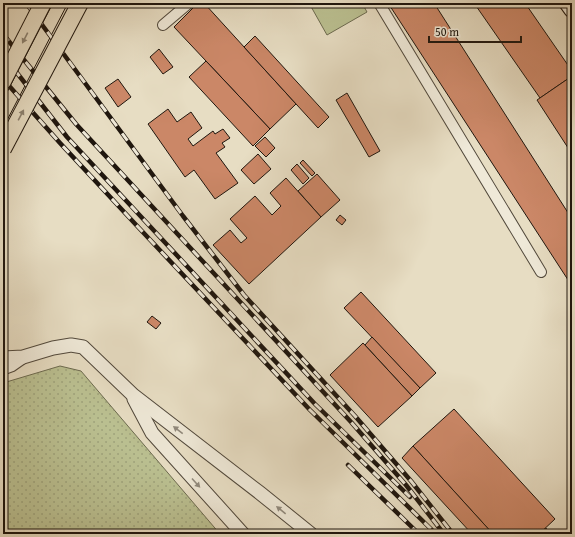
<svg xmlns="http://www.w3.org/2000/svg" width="575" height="537" font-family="'Gentium Book Plus',serif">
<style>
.grass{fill:url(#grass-dots);stroke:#6c6a4f}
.pitch{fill:#babf90;stroke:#6c6a4f}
.building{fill:#cb8767;stroke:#1f160e}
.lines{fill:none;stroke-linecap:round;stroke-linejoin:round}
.minor-casing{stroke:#51483b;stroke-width:12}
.tertiary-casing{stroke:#51483b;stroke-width:15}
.secondary-casing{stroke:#1f160e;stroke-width:17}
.minor{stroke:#efe9d8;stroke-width:10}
.tertiary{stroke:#efe9d8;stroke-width:13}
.secondary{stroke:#efe9d8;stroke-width:15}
.tram{stroke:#1f160e;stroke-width:1}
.rail-casing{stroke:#1f160e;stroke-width:4.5}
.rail{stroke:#efe9d8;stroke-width:3;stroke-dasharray:9;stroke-linecap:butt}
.primary-bridge-casing{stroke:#1f160e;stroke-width:18;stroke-linecap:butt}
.primary-bridge{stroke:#e7ddc3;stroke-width:16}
.oneway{fill:#8d8372}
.oneway2{fill:#918a7d}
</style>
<defs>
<pattern id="grass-dots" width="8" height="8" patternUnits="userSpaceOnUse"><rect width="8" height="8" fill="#babf90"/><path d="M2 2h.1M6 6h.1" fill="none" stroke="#9fa37b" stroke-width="1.8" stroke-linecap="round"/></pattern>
</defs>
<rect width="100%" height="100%" fill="#e7ddc3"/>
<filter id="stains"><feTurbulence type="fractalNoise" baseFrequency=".005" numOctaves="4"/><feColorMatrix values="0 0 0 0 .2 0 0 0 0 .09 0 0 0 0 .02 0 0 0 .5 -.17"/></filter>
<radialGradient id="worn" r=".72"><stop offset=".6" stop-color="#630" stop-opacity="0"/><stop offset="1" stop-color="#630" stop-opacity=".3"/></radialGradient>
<path class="grass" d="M60 366 81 371 220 534H3V383Z"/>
<path class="pitch" d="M309 3H362L367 12 327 35Z"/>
<g class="building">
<path d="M198 3H204L296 104 270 129 174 27Z"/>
<path d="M388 3H434L572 219V286Z"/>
<path d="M474 3H525L572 71V76L540 98Z"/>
<path d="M255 36 329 117 318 128 244 47Z"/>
<path d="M159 49 173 67 163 74 150 57Z"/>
<path d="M206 61 270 129 253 146 189 77Z"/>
<path d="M572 76V154L537 100Z"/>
<path d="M118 79 131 97 118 107 105 88Z"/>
<path d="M347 93 380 151 369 157 336 100Z"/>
<path d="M168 109 177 122 191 112 202 128 188 139 193 146 213 131 215 134 223 129 230 138 222 143 225 147 216 153 238 183 215 199 194 170 185 177 148 124Z"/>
<path d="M265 137 275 148 266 157 255 146Z"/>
<path d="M258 154 271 169 254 184 241 170Z"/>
<path d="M303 160 315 173 312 176 300 163Z"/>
<path d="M297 164 309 178 303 184 291 170Z"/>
<path d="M317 174 340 200 321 217 298 191Z"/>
<path d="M286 178 321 217 249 284 213 245 230 230 241 243 247 238 230 219 255 196 272 215 281 206 270 193Z"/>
<path d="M340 215 346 220 342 225 336 220Z"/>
<path d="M361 292 436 373 420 388 344 308Z"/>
<path d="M152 316 161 323 156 329 147 322Z"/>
<path d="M372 337 420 388 412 396 365 345Z"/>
<path d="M363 343 412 396 378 427 330 375Z"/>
<path d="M454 409 555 519 539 534H493L413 446Z"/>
<path d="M413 446 493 534H472L402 458Z"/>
<path d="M546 528 550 534H539Z"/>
</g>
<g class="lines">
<defs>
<g id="minor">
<path d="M379 3 541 272"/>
<path d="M163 25 189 3"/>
</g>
<g id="tertiary">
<path d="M3 358 23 357 53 348 71 345 83 347 133 395 260 493 311 534"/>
<path d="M3 368 11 365 21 358"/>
<path d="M134 399 152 433 243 534"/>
</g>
<path id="secondary" d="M567 3 572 10"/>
</defs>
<use href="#minor" class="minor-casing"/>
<use href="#tertiary" class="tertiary-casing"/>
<use href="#secondary" class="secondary-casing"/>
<use href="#minor" class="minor"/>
<use href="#tertiary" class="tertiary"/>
<use href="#secondary" class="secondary"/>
<g class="tram">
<path d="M3 100 53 3"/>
<path d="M3 128 68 3"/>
</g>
<defs>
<g id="rail">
<path d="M26 3 183 216 244 295 355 416 411 481 453 534"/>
<path d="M3 34 76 124 351 422 406 485 444 534"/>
<path d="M3 55 67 137 315 404 410 497"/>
<path d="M3 79 60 143 139 228 310 410 436 534"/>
<path d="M3 212H4"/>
<path d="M348 465 419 534"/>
</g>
</defs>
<use href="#rail" class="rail-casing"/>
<use href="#rail" class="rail"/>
<defs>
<g id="primary-bridge">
<path d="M3 81 43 3"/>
<path d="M3 149 80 3"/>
</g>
</defs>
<use href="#primary-bridge" class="primary-bridge-casing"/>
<use href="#primary-bridge" class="primary-bridge"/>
</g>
<defs><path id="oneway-solid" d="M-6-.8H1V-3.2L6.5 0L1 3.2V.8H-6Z"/></defs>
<g class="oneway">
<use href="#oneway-solid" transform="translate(25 38) rotate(117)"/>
<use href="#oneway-solid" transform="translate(21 115) rotate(-62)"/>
</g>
<g class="oneway2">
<use href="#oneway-solid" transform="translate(178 430) rotate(-142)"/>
<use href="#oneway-solid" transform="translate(196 483) rotate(48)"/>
<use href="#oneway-solid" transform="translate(281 510) rotate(-141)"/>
</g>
<rect width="575" height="537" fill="none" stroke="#e7ddc3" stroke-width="16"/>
<rect x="4" y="4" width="567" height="529" fill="none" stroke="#1f160e" stroke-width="2"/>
<rect x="8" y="8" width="559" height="521" fill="none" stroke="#1f160e"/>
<path d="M429 36v6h92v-6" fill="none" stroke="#1f160e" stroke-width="2"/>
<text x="435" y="36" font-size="12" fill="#1f160e" stroke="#efe9d8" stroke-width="3" paint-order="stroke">50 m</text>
<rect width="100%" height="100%" filter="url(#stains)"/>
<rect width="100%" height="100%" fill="url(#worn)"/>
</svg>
